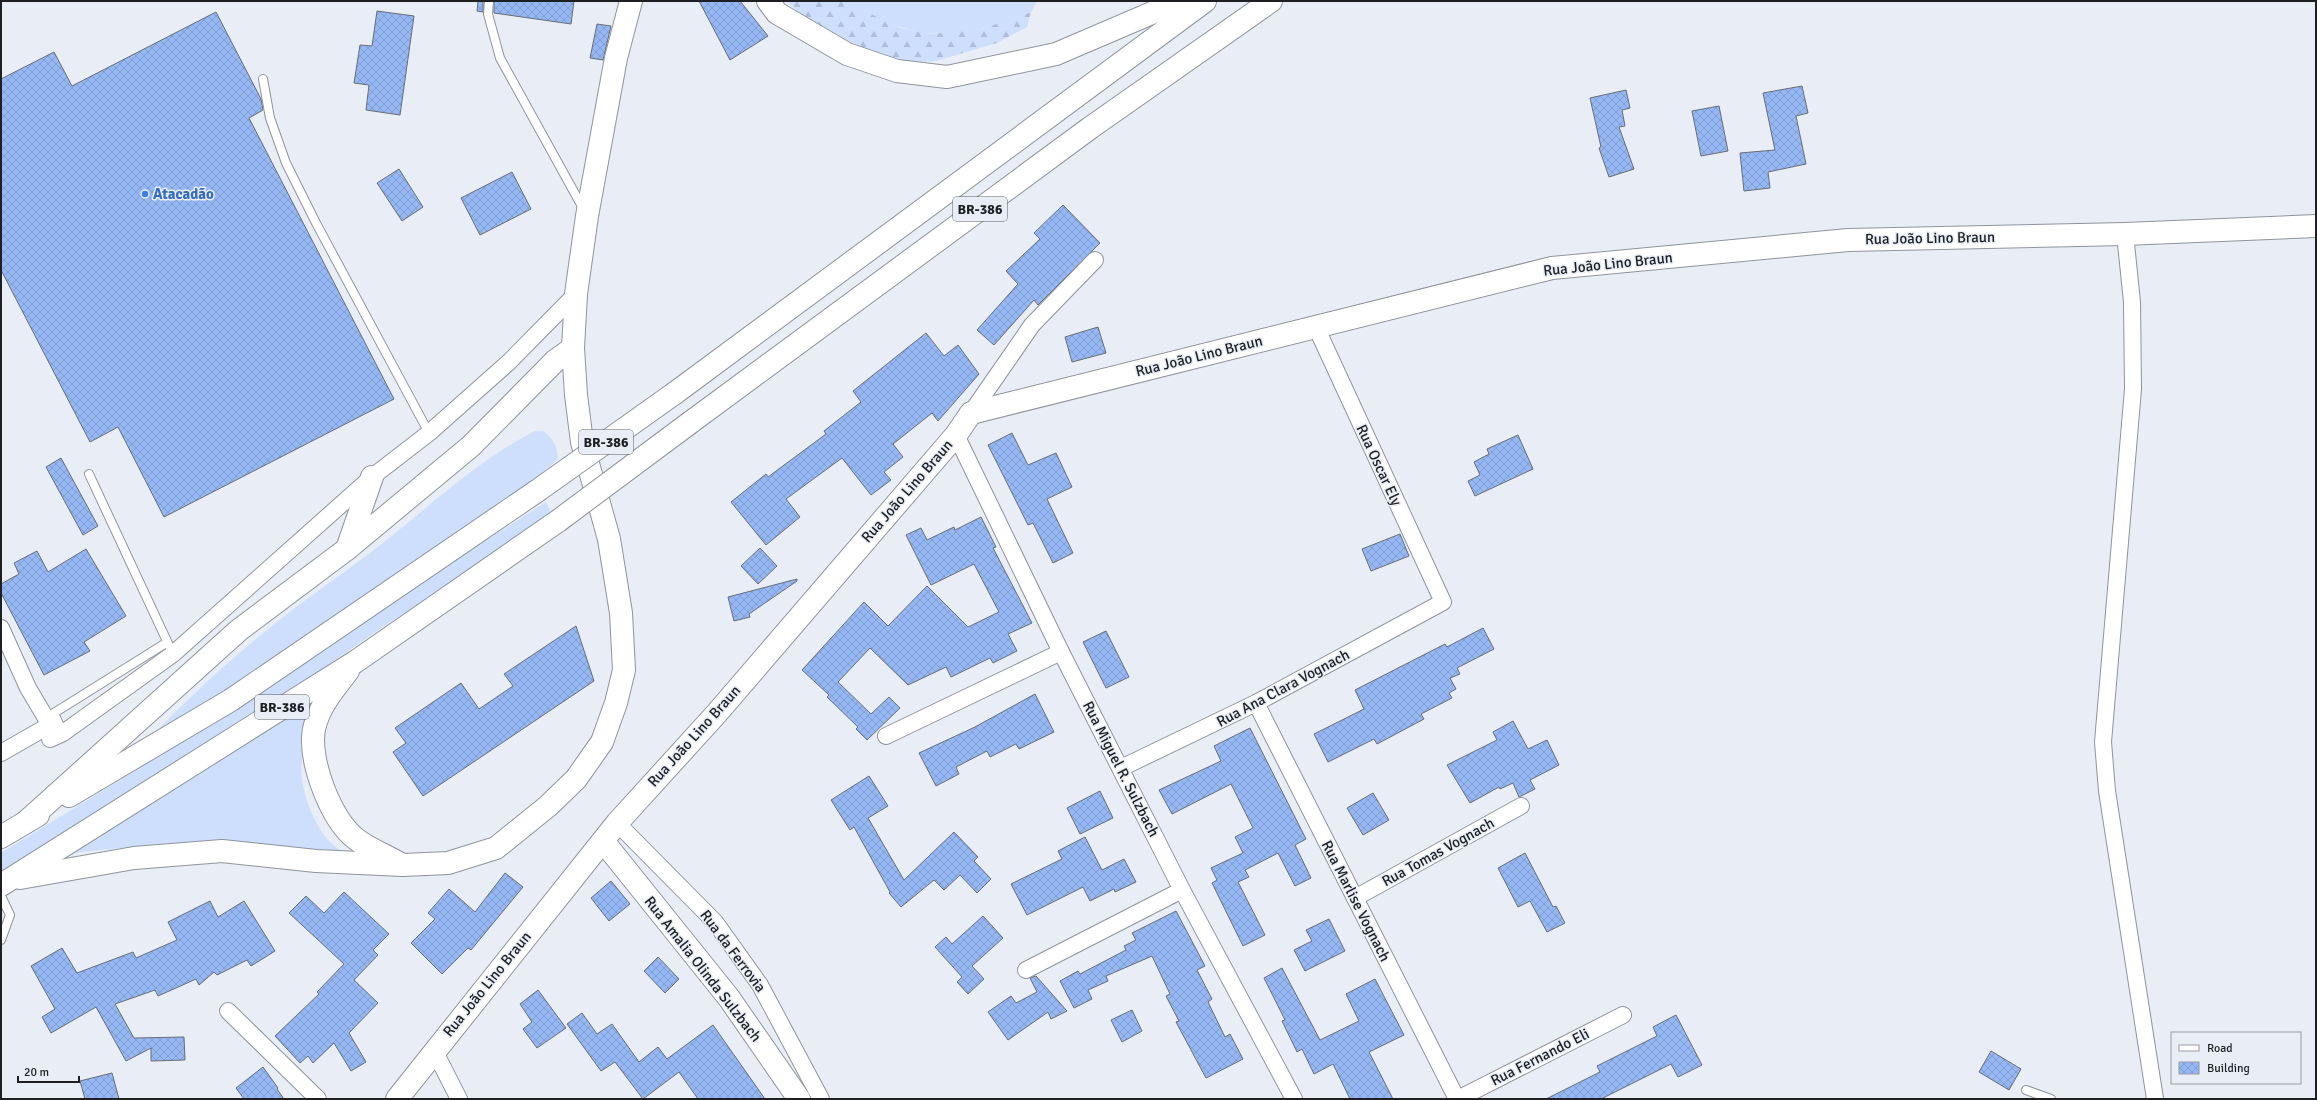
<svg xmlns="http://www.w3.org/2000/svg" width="2317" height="1100" font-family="Signika,sans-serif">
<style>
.grass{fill:#cddffd}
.forest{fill:url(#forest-firs)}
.building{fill:url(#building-cross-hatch);stroke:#686d74}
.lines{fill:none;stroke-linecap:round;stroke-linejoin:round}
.lane-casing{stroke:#8f949c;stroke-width:10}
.street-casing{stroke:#8f949c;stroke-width:18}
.secondary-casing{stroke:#8f949c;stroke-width:24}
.highway-casing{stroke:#8f949c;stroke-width:24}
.lane{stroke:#fff;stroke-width:8}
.street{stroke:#fff;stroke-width:16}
.secondary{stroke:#fff;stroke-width:22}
.highway{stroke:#fff;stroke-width:22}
.highway-bridge-casing{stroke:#8f949c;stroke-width:24;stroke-linecap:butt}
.highway-bridge{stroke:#fff;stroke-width:22}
.shop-dot{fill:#3f7fe0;stroke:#e8edf6;stroke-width:1.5}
.labels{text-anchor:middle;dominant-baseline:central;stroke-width:3;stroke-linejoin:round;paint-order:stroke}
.shield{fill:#e8edf6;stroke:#5a5d62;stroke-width:1}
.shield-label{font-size:14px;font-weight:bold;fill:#1d1f22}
.shop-label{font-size:15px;font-weight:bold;fill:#366cbe;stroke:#e8edf6;text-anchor:start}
.street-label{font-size:15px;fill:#1d1f22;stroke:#e8edf6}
</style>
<defs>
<pattern id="forest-firs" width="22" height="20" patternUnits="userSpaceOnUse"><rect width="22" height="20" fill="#cddffd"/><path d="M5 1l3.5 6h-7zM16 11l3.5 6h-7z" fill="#b0bfd9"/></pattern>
<pattern id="building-cross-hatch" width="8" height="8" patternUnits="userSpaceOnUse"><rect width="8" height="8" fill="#95b8f4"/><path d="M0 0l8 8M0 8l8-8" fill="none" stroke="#809ed1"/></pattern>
</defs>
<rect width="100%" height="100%" fill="#e8edf6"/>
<g class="grass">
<path d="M844 1H1037L1031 12C1015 17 998 25 981 29 929 42 889 27 844 1Z"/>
<path d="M535 431H543C554 439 557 446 558 459L511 499 228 690 154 734C196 690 243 648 291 611 320 589 351 568 379 546 429 507 478 460 535 431Z"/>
<path d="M546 502 551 513 487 556 446 587 381 628 279 699 1 876V853L233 711 417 585Z"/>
<path d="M323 694C315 716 305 738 302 761 298 785 313 824 329 841 334 846 340 850 346 854L235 842 169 843 61 854Z"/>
</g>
<path class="forest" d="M787 1H844L900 28 933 34 982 29 1031 12 1027 27 997 43 936 61 898 63 863 49 798 12Z"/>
<g class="building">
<path d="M478 1H483V12L477 11Z"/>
<path d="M494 1H574L571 24 494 13Z"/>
<path d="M699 1H740L768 36 730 60Z"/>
<path d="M377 11 414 16 400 115 366 110 369 85 354 83 360 45 372 46Z"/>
<path d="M216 12 261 99 263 110 249 118 394 399 164 517 118 427 90 442 1 270V79L54 52 72 86Z"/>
<path d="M597 24 611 26 603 60 590 58Z"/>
<path d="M1802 86 1808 113 1796 116 1806 164 1768 172 1770 188 1744 191 1740 153 1775 150 1763 93Z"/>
<path d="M1626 90 1630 108 1622 110 1625 126 1619 127 1634 169 1609 177 1599 148 1601 147 1590 98Z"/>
<path d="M1719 106 1728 151 1701 156 1692 111Z"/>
<path d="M399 169 423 207 402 221 377 183Z"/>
<path d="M512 172 531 209 480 235 461 198Z"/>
<path d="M1063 205 1100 243 1038 305 1034 300 994 345 977 330 1018 284 1006 271 1040 239 1034 233Z"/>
<path d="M1098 327 1106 353 1072 362 1065 337Z"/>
<path d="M926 333 944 356 958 345 979 374 938 421 932 413 893 444 903 457 884 472 891 480 871 495 842 458 786 499 800 517 766 545 731 502 766 474 768 477 826 434 824 431 861 402 853 391Z"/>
<path d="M1012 433 1028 465 1056 453 1072 487 1047 499 1073 553 1053 563 1033 523 1028 525 988 445Z"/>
<path d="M1518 435 1533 469 1475 496 1468 481 1480 475 1474 462 1489 454 1487 449Z"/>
<path d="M61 458 98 526 83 535 46 467Z"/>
<path d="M981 517 996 547 993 548 1032 623 1008 634 1017 651 993 663 990 658 951 677 946 667 908 685 870 648 838 682 871 714 889 697 900 708 867 740 856 729 858 727 827 697 829 695 802 670 864 602 888 626 927 586 968 627 999 612 974 564 931 585 906 535 921 528 927 540 954 527 955 530Z"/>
<path d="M1400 534 1409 556 1371 571 1362 549Z"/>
<path d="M760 548 777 566 758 584 741 566Z"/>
<path d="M86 549 126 616 84 642 90 651 44 675 1 593V584L19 574 14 563 37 551 48 572Z"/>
<path d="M797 579V581L749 614 750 617 734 621 728 597Z"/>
<path d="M576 626 594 681 423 796 393 752 406 743 395 728 461 683 479 709 513 686 504 674Z"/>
<path d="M1483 628 1494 649 1457 668 1460 674 1450 678 1456 689 1449 693 1452 698 1421 714 1424 719 1377 744 1374 739 1328 762 1314 734 1364 709 1355 690 1445 644 1447 647Z"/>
<path d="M1106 631 1129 677 1106 688 1083 642Z"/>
<path d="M1035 694 1054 732 1019 749 1016 744 990 757 987 751 956 767 959 774 936 786 919 753 975 727Z"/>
<path d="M1513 721 1528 749 1547 740 1559 765 1530 780 1535 789 1519 797 1513 783 1500 789 1499 787 1470 803 1447 765 1497 740 1493 732Z"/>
<path d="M1250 728 1306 839 1295 845 1311 878 1295 886 1278 853 1245 870 1249 877 1238 882 1265 935 1243 946 1212 883 1217 880 1211 868 1243 853 1235 837 1253 828 1231 784 1172 814 1159 790 1221 761 1214 746Z"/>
<path d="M869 776 888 806 868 818 904 880 954 832 978 857 974 861 991 879 977 893 960 875 944 890 934 880 901 907 889 893 890 892 854 827 850 830 831 800Z"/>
<path d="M1100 791 1113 818 1080 834 1067 808Z"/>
<path d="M1373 793 1389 820 1363 835 1347 808Z"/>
<path d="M1085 837 1102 870 1124 859 1136 882 1115 892 1114 889 1090 901 1083 887 1027 915 1011 884 1062 859 1058 851Z"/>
<path d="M1525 853 1553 907 1556 906 1565 923 1547 932 1530 901 1518 907 1498 868Z"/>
<path d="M505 873 523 887 471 950 468 948 442 974 411 943 435 919 428 913 449 889 475 912Z"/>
<path d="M611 881 630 904 609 921 591 898Z"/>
<path d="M344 892 389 934 373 950 378 955 354 980 378 1003 349 1033 366 1062 351 1071 334 1043 313 1063 308 1056 300 1063 275 1036 319 994 317 992 344 964 289 913 306 896 324 913Z"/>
<path d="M210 901 218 917 244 901 275 951 251 966 247 960 217 975 214 972 199 985 196 979 158 996 155 990 115 1004 134 1038 184 1037 185 1060 151 1061V1048L126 1061 96 1007 51 1033 42 1017 55 1009 31 966 62 948 77 973 133 952 136 958 177 940 168 922Z"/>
<path d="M1176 911 1205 966 1197 970 1212 999 1208 1002 1225 1037 1230 1034 1243 1059 1206 1078 1176 1022 1179 1021 1166 996 1170 994 1152 956 1106 976 1108 981 1088 990 1092 999 1074 1008 1060 981 1078 971 1080 974 1126 950 1124 946 1136 940 1132 933Z"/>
<path d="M983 916 1003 938 972 966 984 979 968 994 957 982 962 977 935 947 946 937 952 944Z"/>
<path d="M1329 919 1345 951 1305 971 1294 950 1312 941 1306 930Z"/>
<path d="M658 957 679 979 665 993 644 971Z"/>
<path d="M1282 968 1320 1040 1359 1021 1346 994 1375 979 1404 1035 1369 1052 1393 1099H1350L1333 1064 1314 1074 1302 1049 1297 1052 1282 1021 1285 1020 1264 978Z"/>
<path d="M1036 976 1067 1011 1051 1019 1048 1012 1008 1040 988 1012 1011 996 1016 1003 1037 992 1030 978Z"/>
<path d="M538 990 566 1028 537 1048 523 1029 532 1022 520 1004Z"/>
<path d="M1132 1010 1142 1031 1122 1042 1111 1020Z"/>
<path d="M582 1013 597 1034 612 1024 639 1062 658 1047 667 1059 713 1025 765 1099H698L679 1072 643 1099 615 1062 601 1071 567 1024Z"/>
<path d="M1676 1015 1702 1065 1678 1077 1671 1064 1601 1099H1546L1600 1072 1597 1066 1657 1036 1653 1027Z"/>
<path d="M1991 1051 2021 1069 2009 1090 1979 1072Z"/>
<path d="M263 1067 278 1088 277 1089 284 1099H244L236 1088Z"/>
<path d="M112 1073 119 1099H85L80 1081Z"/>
</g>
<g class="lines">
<defs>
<g id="lane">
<path d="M489 1 488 14 500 58 584 210"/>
<path d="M263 79 270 118 286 163 316 223 429 433"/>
<path d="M89 474 173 654"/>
<path d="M54 713 63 733"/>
<path d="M50 724 54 713 166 643"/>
<path d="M1 896 10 915 1 940"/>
<path d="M2026 1090 2051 1099"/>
</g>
<g id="street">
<path d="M2125 234 2132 302 2133 389 2103 742 2107 791 2155 1099"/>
<path d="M971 413 1032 325 1095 260"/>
<path d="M956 435 1061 652 1182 890 1294 1099"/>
<path d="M1 628 28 688 50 725V739L63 733 173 654 372 477 429 433 509 362 576 294"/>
<path d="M1256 703 1457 1099"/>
<path d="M886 736 1061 652"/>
<path d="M1 753 50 725"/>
<path d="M1121 768 1256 703 1443 602 1316 327"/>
<path d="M617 823 715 922 760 985 821 1099"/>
<path d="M1355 898 1521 806"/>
<path d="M1026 970 1182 890"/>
<path d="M228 1011 318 1099"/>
<path d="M434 1050 459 1099"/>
<path d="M1458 1099 1623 1015"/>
</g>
<g id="secondary">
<path d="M603 841 729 998 799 1099"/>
<path d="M403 865 448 863 496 848 548 806 576 779 602 742 616 703 624 670 621 613 609 539 582 442 576 395 573 348 576 294 587 216 616 58 631 1"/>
<path d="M397 1099 617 823 717 713 956 435 971 413 1552 268 1848 240 2125 234 2316 226"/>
</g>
<g id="highway">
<path d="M768 1 777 13 847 54 897 71 947 77 1056 54 1180 1"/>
<path d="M675 393 1205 1"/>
<path d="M691 422 1090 128 1271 1"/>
<path d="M347 549 372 477"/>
<path d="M348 671C334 689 319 706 314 729 308 760 331 820 356 839 369 849 385 855 399 863"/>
<path d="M69 796 231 700 537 491"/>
<path d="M26 822 239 630 347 549 471 446 555 361 573 348"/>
<path d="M1 837 38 815"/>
<path d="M20 878 134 858 222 851 316 861 403 865"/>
<path d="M1 885 355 662 558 521"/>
</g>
</defs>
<use href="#lane" class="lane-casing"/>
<use href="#street" class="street-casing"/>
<use href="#secondary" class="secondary-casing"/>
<use href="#highway" class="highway-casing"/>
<use href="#lane" class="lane"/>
<use href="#street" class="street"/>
<use href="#secondary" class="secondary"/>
<use href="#highway" class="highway"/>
<defs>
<g id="highway-bridge">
<path d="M537 491 675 393"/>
<path d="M558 521 691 422"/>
</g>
</defs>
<use href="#highway-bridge" class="highway-bridge-casing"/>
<use href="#highway-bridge" class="highway-bridge"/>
</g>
<circle class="shop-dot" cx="145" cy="194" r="4"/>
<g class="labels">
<g class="shield">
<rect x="953" y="197" width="54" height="24" rx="3"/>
<rect x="579" y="430" width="54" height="24" rx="3"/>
<rect x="255" y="695" width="54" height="24" rx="3"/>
</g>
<g class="shield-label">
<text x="980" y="209">BR-386</text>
<text x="606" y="442">BR-386</text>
<text x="282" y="707">BR-386</text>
</g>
<g class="shop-label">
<text x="153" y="194">Atacadão</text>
</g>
<g class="street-label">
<text transform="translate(1930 238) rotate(-1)">Rua João Lino Braun</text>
<text transform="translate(1608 264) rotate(-6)">Rua João Lino Braun</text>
<text transform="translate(1199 356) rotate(-14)">Rua João Lino Braun</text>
<text transform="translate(1379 465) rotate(65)">Rua Oscar Ely</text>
<text transform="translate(907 491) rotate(-49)">Rua João Lino Braun</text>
<text transform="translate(1283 688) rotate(-28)">Rua Ana Clara Vognach</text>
<text transform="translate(694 736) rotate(-48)">Rua João Lino Braun</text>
<text transform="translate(1121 769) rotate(63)">Rua Miguel R. Sulzbach</text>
<text transform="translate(1438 852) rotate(-29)">Rua Tomas Vognach</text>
<text transform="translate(1356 901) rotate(63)">Rua Marlise Vognach</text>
<text transform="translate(733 951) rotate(53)">Rua da Ferrovia</text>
<text transform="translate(703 969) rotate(52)">Rua Amalia Olinda Sulzbach</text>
<text transform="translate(487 984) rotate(-51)">Rua João Lino Braun</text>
<text transform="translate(1540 1057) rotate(-27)">Rua Fernando Eli</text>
</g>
</g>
<rect width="2317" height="1100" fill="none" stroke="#1d1f22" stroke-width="4"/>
<rect x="2171" y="1032" width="130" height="52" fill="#e8edf6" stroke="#979ba1"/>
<rect x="2179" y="1045" width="20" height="6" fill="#ffffff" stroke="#979ba1"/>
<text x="2207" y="1052" font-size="12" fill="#1d1f22">Road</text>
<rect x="2179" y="1062" width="20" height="12" fill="url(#building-cross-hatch)" stroke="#979ba1"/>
<text x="2207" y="1072" font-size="12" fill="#1d1f22">Building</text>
<path d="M18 1076v6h61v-6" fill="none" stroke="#1d1f22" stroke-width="2"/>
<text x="24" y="1076" font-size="12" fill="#1d1f22" stroke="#e8edf6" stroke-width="3" paint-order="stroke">20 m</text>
</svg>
